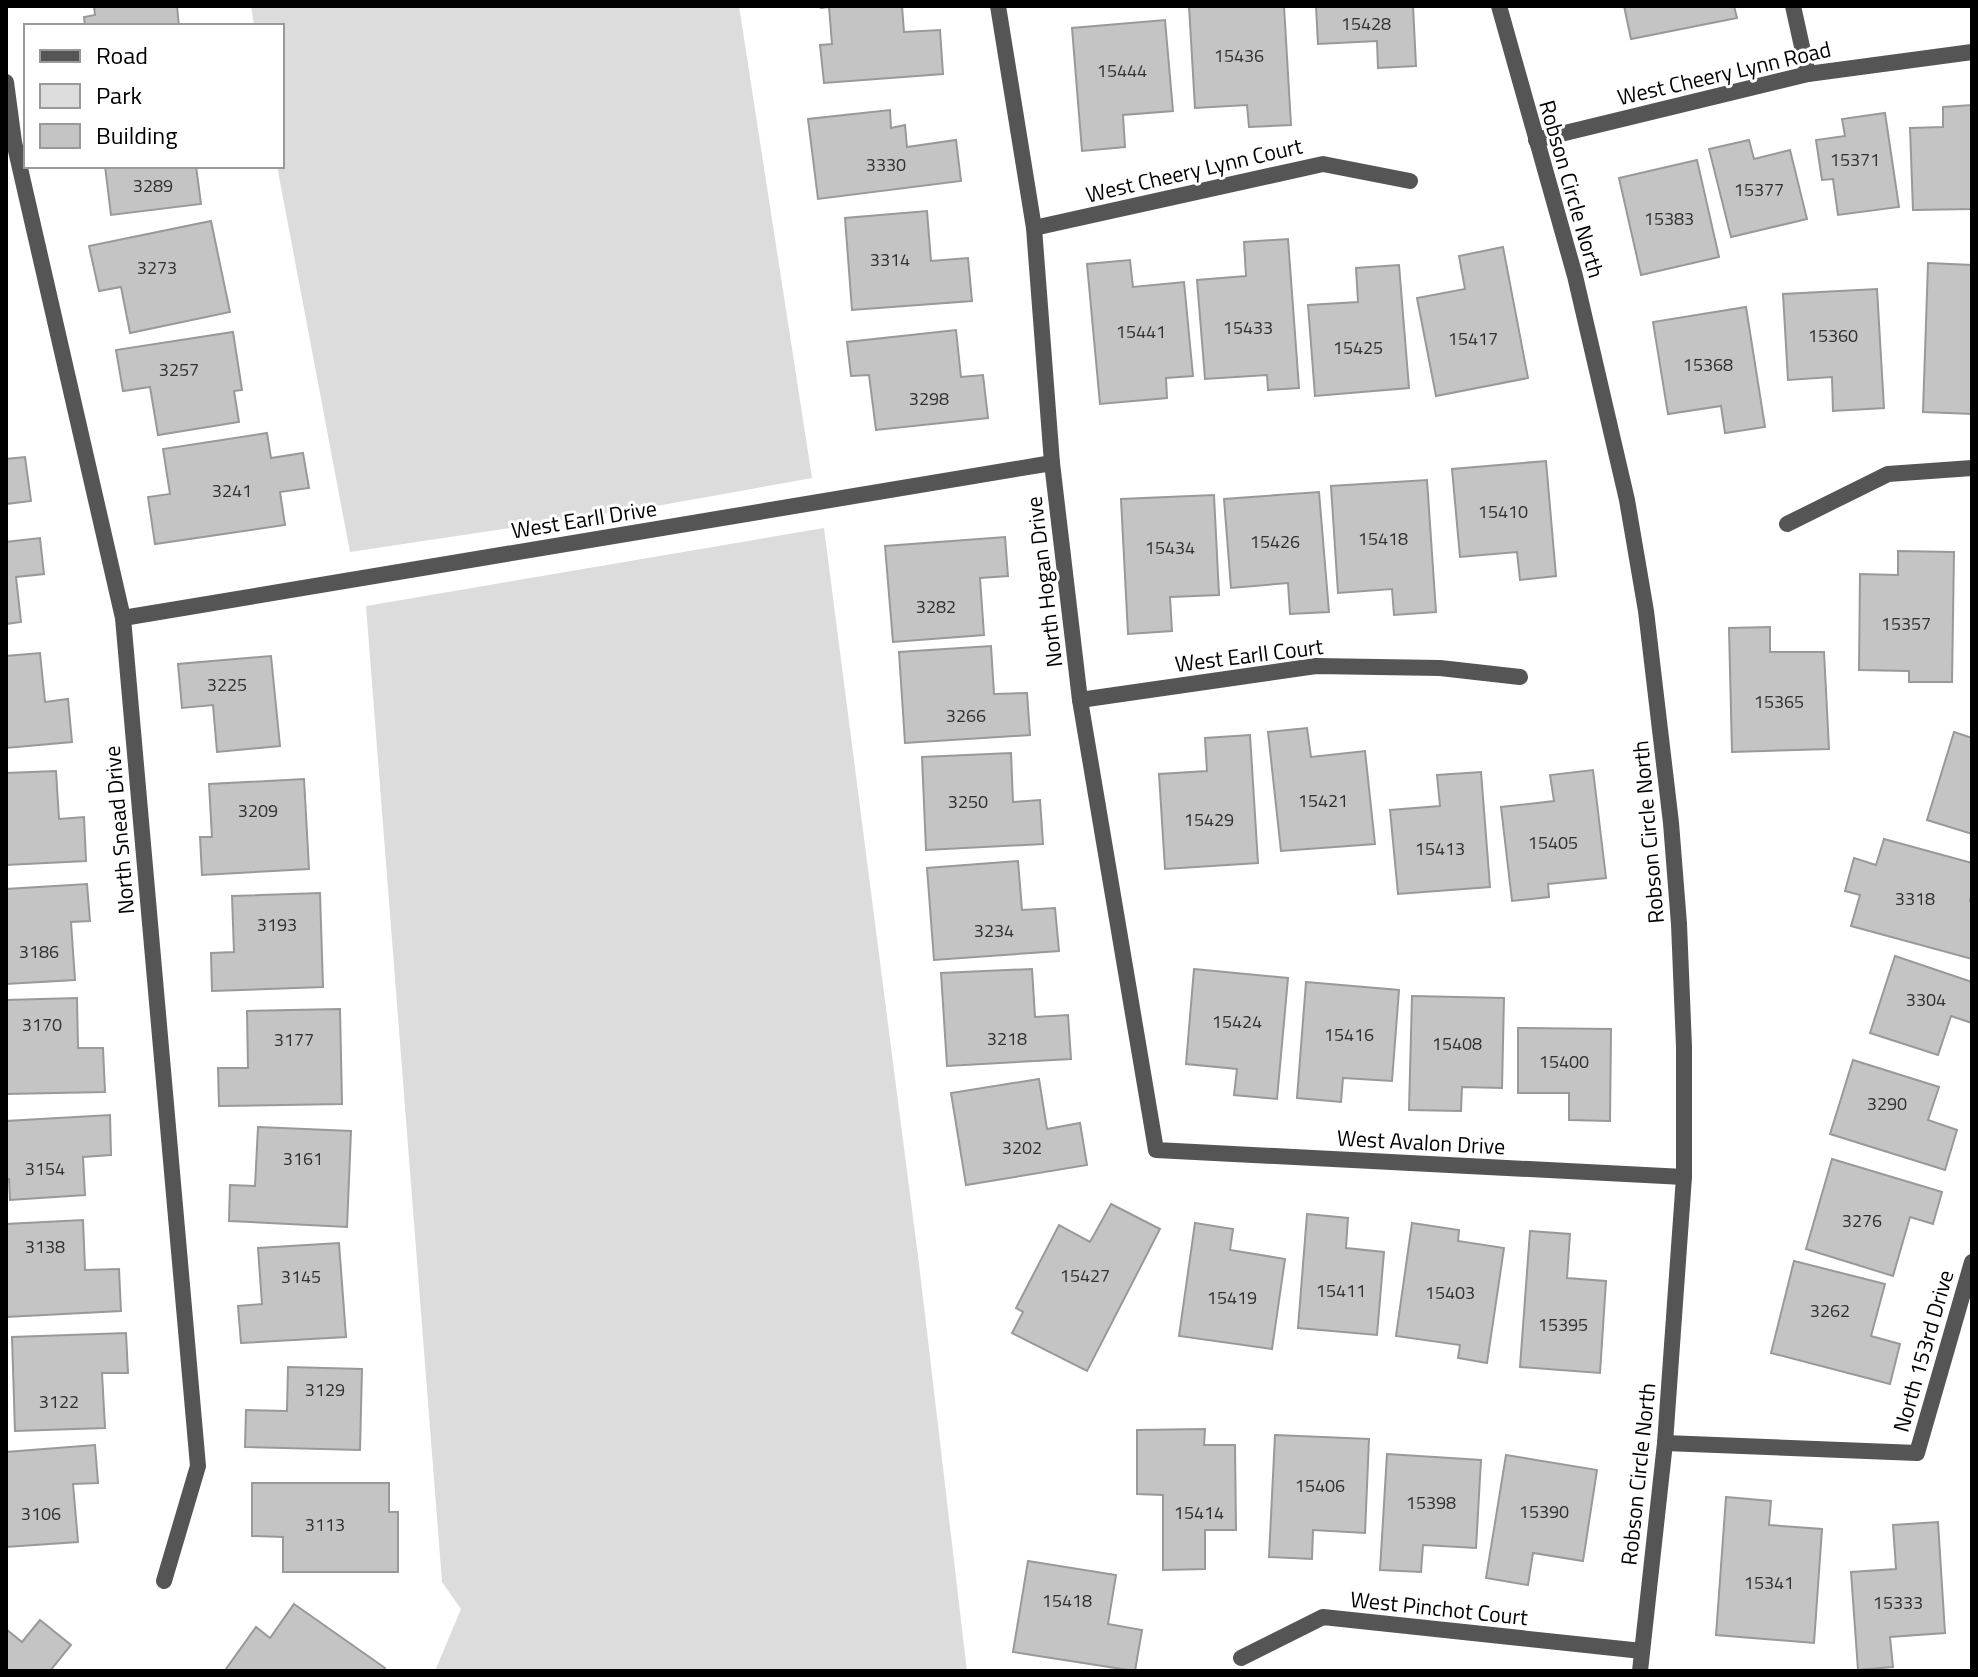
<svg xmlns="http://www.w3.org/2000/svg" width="1978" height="1677" font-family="'Titillium Web',sans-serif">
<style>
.green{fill:#dcdcdc}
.building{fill:#c4c4c4;stroke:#999;stroke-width:2}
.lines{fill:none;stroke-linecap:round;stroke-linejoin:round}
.minor{stroke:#555;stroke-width:16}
.tertiary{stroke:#555;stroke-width:16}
.labels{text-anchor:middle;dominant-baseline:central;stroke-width:6;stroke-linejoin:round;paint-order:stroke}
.number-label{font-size:18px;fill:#313131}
.street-label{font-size:22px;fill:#000;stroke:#fff}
</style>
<rect width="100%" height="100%" fill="#fff"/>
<g class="green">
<path d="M251 6H739L812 478 662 505 350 552 277 166H282V26H254Z"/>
<path d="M824 528 919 1264 967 1671H435L461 1609 442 1582 366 606Z"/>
</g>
<g class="building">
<path d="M94 6H177L179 26H85L84 17 95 15Z"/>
<path d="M820 6H902L904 32 940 30 943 74 824 83 820 45 832 44 829 7 821 8Z"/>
<path d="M1189 6H1284L1291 125 1249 127 1247 105 1195 108Z"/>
<path d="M1316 6H1413L1416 66 1378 68 1377 41 1318 44Z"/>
<path d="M1624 6H1734L1737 18 1631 39Z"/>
<path d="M1165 20 1173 111 1123 115 1125 147 1082 151 1072 28Z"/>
<path d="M1972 105V209L1913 210 1910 128 1943 127V107Z"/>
<path d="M890 110 891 128 905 125 907 147 956 140 961 181 818 199 808 119Z"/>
<path d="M1885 113 1899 207 1838 215 1833 179 1822 180 1816 140 1845 136 1842 119Z"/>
<path d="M1749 140 1754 159 1790 150 1807 219 1731 237 1709 149Z"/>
<path d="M1697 160 1719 257 1641 275 1619 178Z"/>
<path d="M105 166H196L201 204 111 215Z"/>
<path d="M927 211 931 261 968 258 972 301 852 310 845 218Z"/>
<path d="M211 221 230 312 130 333 121 287 99 291 89 246Z"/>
<path d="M1288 239 1299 388 1268 390 1267 375 1205 379 1197 280 1246 276 1244 242Z"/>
<path d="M1503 247 1528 378 1436 396 1417 298 1465 289 1459 256Z"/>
<path d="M1130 260 1133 287 1184 282 1193 376 1166 378 1167 398 1100 404 1087 264Z"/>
<path d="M1928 263 1972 265V414L1923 412Z"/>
<path d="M1399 265 1409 388 1315 396 1308 305 1358 302 1356 268Z"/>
<path d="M1877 289 1884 408 1833 411 1832 377 1788 380 1783 294Z"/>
<path d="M1746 307 1765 427 1725 433 1721 406 1668 414 1653 322Z"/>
<path d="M956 330 961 377 983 375 988 418 876 430 869 375 851 376 847 342Z"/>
<path d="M233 332 242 390 234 391 239 422 158 435 150 387 123 391 116 350Z"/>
<path d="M267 433 271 458 303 453 309 488 280 492 285 525 155 544 148 497 170 494 163 449Z"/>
<path d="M25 457 31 501 6 504V459Z"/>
<path d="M1546 461 1556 576 1520 580 1517 552 1460 557 1452 469Z"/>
<path d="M1427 480 1436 612 1394 615 1392 589 1338 593 1331 486Z"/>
<path d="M1319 492 1329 612 1290 614 1288 583 1231 588 1224 499Z"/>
<path d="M1214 495 1219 595 1170 597 1172 631 1128 634 1121 499Z"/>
<path d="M1005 537 1008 576 980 578 984 635 893 642 885 546Z"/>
<path d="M40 538 44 574 16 577 21 622 6 624V542Z"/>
<path d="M1898 551 1954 552 1952 682H1909V671L1859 670 1860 574 1898 575Z"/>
<path d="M1770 627V652H1824L1829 749 1732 752 1729 628Z"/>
<path d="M991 646 994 694 1027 693 1030 735 905 743 899 652Z"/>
<path d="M40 653 45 702 68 699 72 742 6 748V656Z"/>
<path d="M271 656 280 746 217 752 213 705 182 708 178 664Z"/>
<path d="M1307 728 1311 757 1365 751 1375 844 1281 851 1268 732Z"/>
<path d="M1954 732 1972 738V834L1927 820Z"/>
<path d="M1250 735 1258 863 1165 869 1159 774 1207 771 1205 738Z"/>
<path d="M1011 753 1013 802 1040 800 1043 844 926 850 922 757Z"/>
<path d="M1593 770 1606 878 1548 884 1549 897 1512 901 1501 807 1554 801 1550 775Z"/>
<path d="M56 771 59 819 84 817 86 861 6 865V773Z"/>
<path d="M1481 772 1490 887 1398 894 1390 810 1440 806 1437 775Z"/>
<path d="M304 779 309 869 202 875 200 837H212L209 784Z"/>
<path d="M1884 839 1972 863V892L1970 901 1972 902V959L1851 926 1860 895 1845 891 1854 858 1876 865Z"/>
<path d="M1018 861 1022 910 1055 908 1059 951 934 960 927 868Z"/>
<path d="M87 884 90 921 71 922 75 980 6 984V889Z"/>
<path d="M320 893 323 987 212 991 211 953 234 952 232 896Z"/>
<path d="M1895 956 1972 982V1023L1951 1016 1938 1055 1870 1033Z"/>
<path d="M1032 969 1035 1017 1068 1015 1071 1059 947 1066 941 973Z"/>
<path d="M1194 969 1288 978 1277 1099 1234 1095 1237 1069 1186 1064Z"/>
<path d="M1306 982 1399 990 1392 1081 1343 1078 1341 1102 1297 1098Z"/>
<path d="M1412 996 1504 998 1502 1088 1462 1087 1461 1111 1409 1110Z"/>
<path d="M77 998 78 1048H103L105 1092 6 1094V1000Z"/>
<path d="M340 1009 342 1104 219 1106 218 1068H248L247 1011Z"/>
<path d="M1518 1028 1611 1029 1610 1121 1569 1120V1093H1518Z"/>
<path d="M1853 1060 1939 1087 1928 1120 1957 1130 1945 1170 1830 1134Z"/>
<path d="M1039 1079 1047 1129 1080 1123 1087 1165 966 1185 951 1093Z"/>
<path d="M110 1115 111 1155 83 1157 85 1195 10 1200 9 1179H6V1121Z"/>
<path d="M258 1127 351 1131 347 1227 229 1221 230 1185 255 1186Z"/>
<path d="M1832 1159 1942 1192 1933 1224 1910 1217 1893 1276 1806 1249Z"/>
<path d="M1111 1204 1160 1229 1087 1371 1012 1333 1023 1312 1016 1308 1059 1225 1090 1242Z"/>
<path d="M1307 1214 1348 1218 1346 1248 1384 1252 1377 1335 1298 1328Z"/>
<path d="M83 1220 85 1270 119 1269 121 1311 6 1317V1224Z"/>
<path d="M1195 1223 1233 1229 1230 1250 1285 1259 1272 1349 1179 1336Z"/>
<path d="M1412 1223 1459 1230 1458 1241 1504 1248 1487 1363 1458 1358 1460 1345 1396 1336Z"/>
<path d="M1530 1231 1570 1234 1567 1278 1606 1281 1600 1373 1520 1367Z"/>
<path d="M339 1243 346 1337 241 1343 238 1306 262 1304 258 1248Z"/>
<path d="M1794 1261 1885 1284 1871 1336 1900 1344 1890 1384 1771 1353Z"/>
<path d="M126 1333 128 1373H102L105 1428 15 1431 12 1337Z"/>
<path d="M288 1367 362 1369 360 1450 245 1447 246 1410 287 1411Z"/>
<path d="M1205 1429 1204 1445H1235L1236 1530H1205V1569L1163 1570V1495L1137 1494V1430Z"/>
<path d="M1275 1435 1369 1439 1365 1533 1313 1530 1312 1559 1269 1557Z"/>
<path d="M95 1445 98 1483 73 1484 78 1542 6 1547V1452Z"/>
<path d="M1387 1454 1481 1460 1476 1548 1423 1545 1421 1572 1380 1570Z"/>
<path d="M1506 1455 1597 1470 1583 1561 1533 1553 1528 1585 1486 1578Z"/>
<path d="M252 1483H389V1512H398V1572H283V1537L252 1536Z"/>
<path d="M1726 1497 1771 1501 1769 1525 1822 1529 1814 1643 1716 1635Z"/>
<path d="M1938 1522 1945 1633 1890 1637 1893 1667 1858 1670 1851 1572 1896 1569 1893 1525Z"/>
<path d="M1028 1561 1116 1575 1108 1624 1142 1630 1135 1671 1013 1652Z"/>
<path d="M294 1604 385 1668 383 1671H228L226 1669 256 1627 270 1638Z"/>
<path d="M40 1620 71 1645 50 1671H6V1629L22 1642Z"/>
</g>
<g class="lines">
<g class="minor">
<path d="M998 6 1034 228 1052 463 1080 700 1156 1150 1684 1177"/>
<path d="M1793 6 1808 74"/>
<path d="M6 82 14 142 123 618 198 1466 164 1581"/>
<path d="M1536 140 1808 74 1972 52"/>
<path d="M1034 228 1323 164 1410 181"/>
<path d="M1787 524 1888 474 1972 468"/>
<path d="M123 618 1052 463"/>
<path d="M1080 700 1316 666 1440 668 1520 677"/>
<path d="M1665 1443 1917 1453 1972 1262"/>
<path d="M1241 1658 1323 1617 1642 1651"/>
</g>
<path class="tertiary" d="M1499 6 1575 276 1627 500 1646 611 1671 823 1679 924 1684 1047V1177L1665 1443 1640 1671"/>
</g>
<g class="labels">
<g class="number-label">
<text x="1366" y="23">15428</text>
<text x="1239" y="55">15436</text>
<text x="1122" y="70">15444</text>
<text x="1855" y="159">15371</text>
<text x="886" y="164">3330</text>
<text x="153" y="185">3289</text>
<text x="1759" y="189">15377</text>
<text x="1669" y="218">15383</text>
<text x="890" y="259">3314</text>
<text x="157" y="267">3273</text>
<text x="1248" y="327">15433</text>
<text x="1141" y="331">15441</text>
<text x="1833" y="335">15360</text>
<text x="1473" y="338">15417</text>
<text x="1358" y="347">15425</text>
<text x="1708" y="364">15368</text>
<text x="179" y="369">3257</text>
<text x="929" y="398">3298</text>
<text x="232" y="490">3241</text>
<text x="1503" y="511">15410</text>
<text x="1383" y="538">15418</text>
<text x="1275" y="541">15426</text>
<text x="1170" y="547">15434</text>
<text x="936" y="606">3282</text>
<text x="1906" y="623">15357</text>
<text x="227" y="684">3225</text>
<text x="1779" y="701">15365</text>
<text x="966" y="715">3266</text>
<text x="1323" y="800">15421</text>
<text x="968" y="801">3250</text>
<text x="258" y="810">3209</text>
<text x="1209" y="819">15429</text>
<text x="1553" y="842">15405</text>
<text x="1440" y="848">15413</text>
<text x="1915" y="898">3318</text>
<text x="277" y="924">3193</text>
<text x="994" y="930">3234</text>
<text x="39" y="951">3186</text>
<text x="1926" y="999">3304</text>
<text x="1237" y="1021">15424</text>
<text x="42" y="1024">3170</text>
<text x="1349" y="1034">15416</text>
<text x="1007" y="1038">3218</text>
<text x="294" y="1039">3177</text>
<text x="1457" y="1043">15408</text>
<text x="1564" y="1061">15400</text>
<text x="1887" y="1103">3290</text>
<text x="1022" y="1147">3202</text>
<text x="303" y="1158">3161</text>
<text x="45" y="1168">3154</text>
<text x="1862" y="1220">3276</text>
<text x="45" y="1246">3138</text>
<text x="1085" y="1275">15427</text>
<text x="301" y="1276">3145</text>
<text x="1341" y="1290">15411</text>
<text x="1450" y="1292">15403</text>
<text x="1232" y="1297">15419</text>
<text x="1830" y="1310">3262</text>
<text x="1563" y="1324">15395</text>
<text x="325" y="1389">3129</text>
<text x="59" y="1401">3122</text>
<text x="1320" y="1485">15406</text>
<text x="1431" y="1502">15398</text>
<text x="1544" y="1511">15390</text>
<text x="1199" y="1512">15414</text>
<text x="41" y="1513">3106</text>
<text x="325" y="1524">3113</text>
<text x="1769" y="1582">15341</text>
<text x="1067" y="1600">15418</text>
<text x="1898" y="1602">15333</text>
</g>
<g class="street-label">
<text transform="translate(1724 73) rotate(-13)">West Cheery Lynn Road</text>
<text transform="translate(1194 170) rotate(-13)">West Cheery Lynn Court</text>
<text transform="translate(1572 189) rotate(74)">Robson Circle North</text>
<text transform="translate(584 519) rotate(-9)">West Earll Drive</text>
<text transform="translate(1044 582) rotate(-97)">North Hogan Drive</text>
<text transform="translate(1249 655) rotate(-7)">West Earll Court</text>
<text transform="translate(119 830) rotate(-95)">North Snead Drive</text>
<text transform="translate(1648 832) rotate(-95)">Robson Circle North</text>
<text transform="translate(1421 1142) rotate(3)">West Avalon Drive</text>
<text transform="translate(1923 1351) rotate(-74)">North 153rd Drive</text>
<text transform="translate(1638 1474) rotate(-84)">Robson Circle North</text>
<text transform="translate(1439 1608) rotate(6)">West Pinchot Court</text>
</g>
</g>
<rect width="1978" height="1677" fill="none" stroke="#000000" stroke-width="16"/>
<rect x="24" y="24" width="260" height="144" fill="#ffffff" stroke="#999999" stroke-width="2"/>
<rect x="40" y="50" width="40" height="12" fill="#555555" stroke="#999999" stroke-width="2"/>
<text x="96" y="64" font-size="24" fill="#000000">Road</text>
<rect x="40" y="84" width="40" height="24" fill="#dcdcdc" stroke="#999999" stroke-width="2"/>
<text x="96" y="104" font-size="24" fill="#000000">Park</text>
<rect x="40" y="124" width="40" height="24" fill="#c4c4c4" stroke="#999999" stroke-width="2"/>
<text x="96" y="144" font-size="24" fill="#000000">Building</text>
</svg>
